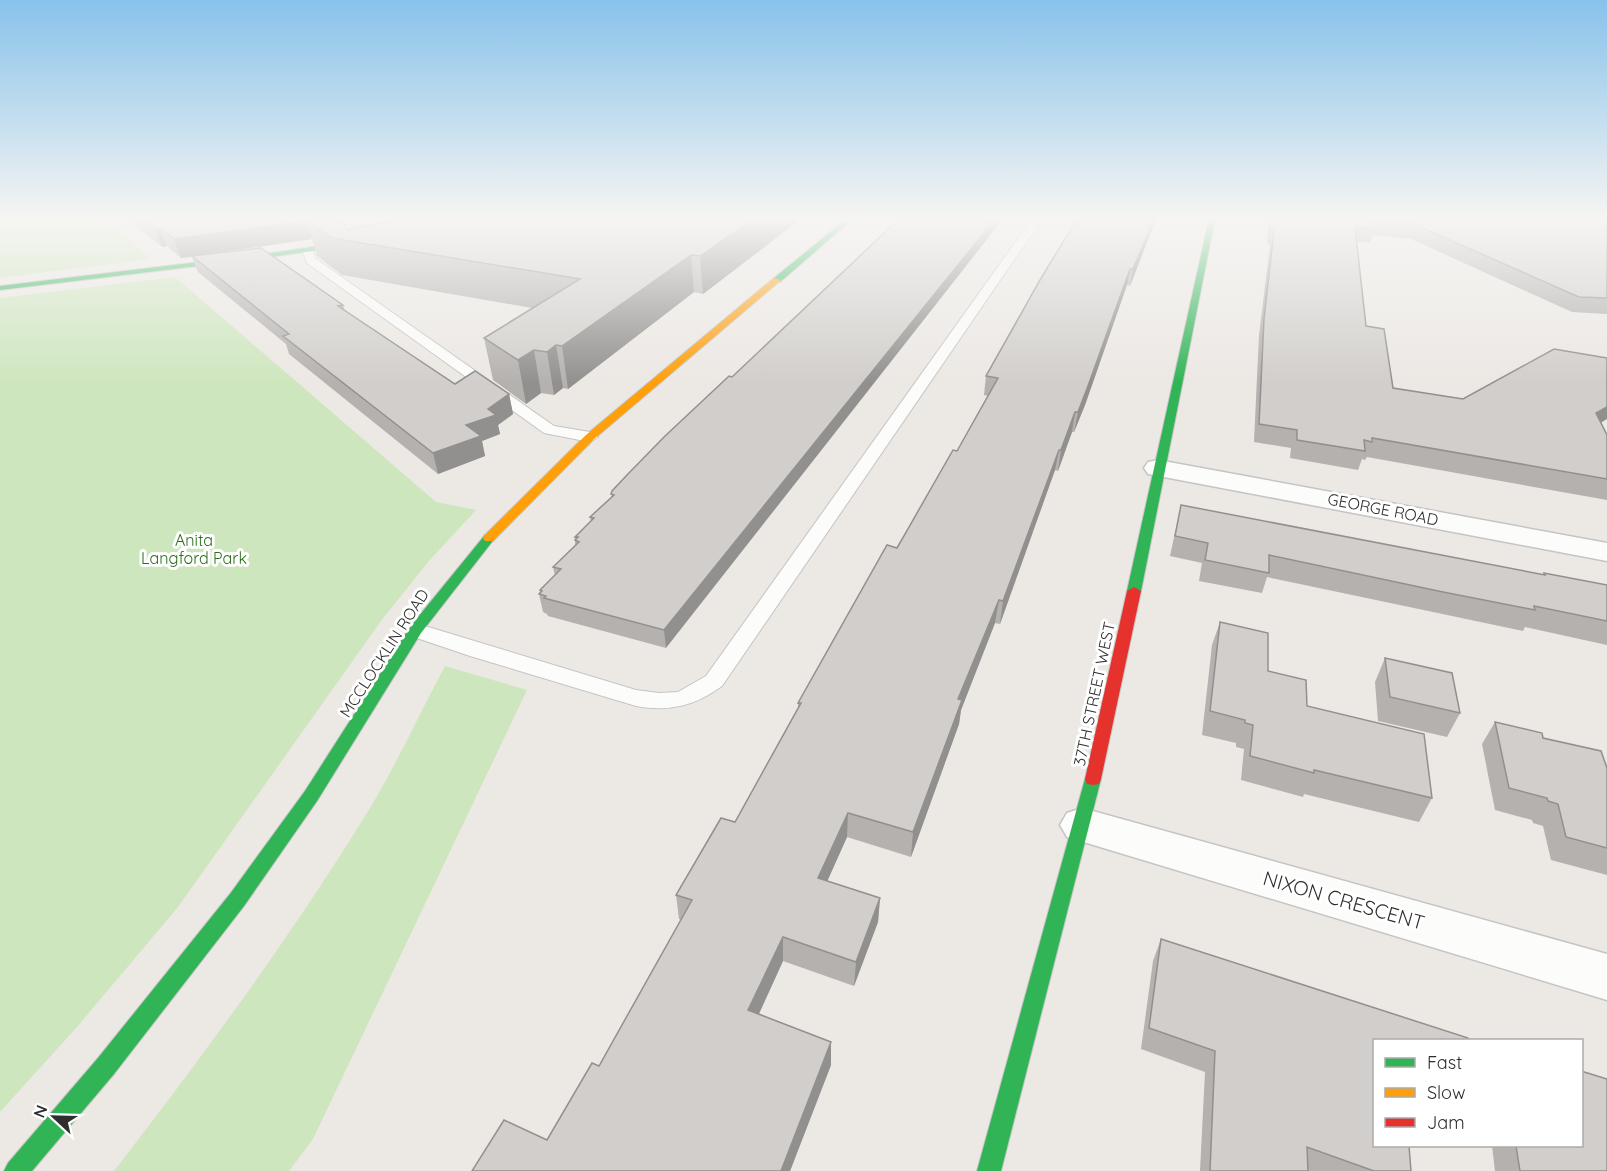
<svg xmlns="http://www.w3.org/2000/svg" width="1607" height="1171" font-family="Quicksand,sans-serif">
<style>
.green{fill:#cee6be}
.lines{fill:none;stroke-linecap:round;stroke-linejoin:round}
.lane-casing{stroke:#c5c4c5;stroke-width:2}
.street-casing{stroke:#c5c4c5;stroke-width:3}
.fast-casing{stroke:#c5c4c5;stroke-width:2}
.slow-casing{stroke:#c5c4c5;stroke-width:2}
.jam-casing{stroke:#c5c4c5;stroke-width:2}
.lane{fill:#fcfcfb;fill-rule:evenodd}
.street{fill:#fcfcfb;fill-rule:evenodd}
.fast{fill:#30b455;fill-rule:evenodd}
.slow{fill:#ff9f0a;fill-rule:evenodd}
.jam{fill:#e5322d;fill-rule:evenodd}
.wall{fill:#b4b1af}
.shaded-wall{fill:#92908e}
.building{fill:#d1cecb;stroke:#92908e;stroke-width:1.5}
.labels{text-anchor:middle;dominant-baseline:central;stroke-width:6;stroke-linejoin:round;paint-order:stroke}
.street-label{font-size:16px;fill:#2e2e2e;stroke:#fff}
.park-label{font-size:16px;fill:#2c6e1b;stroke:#fff}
.near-street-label{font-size:20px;fill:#2e2e2e;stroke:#fff}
</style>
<rect width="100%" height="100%" fill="#ece8e4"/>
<g class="green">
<path d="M0 219H107L150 259 0 278Z"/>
<path d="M175 277 436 502 476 510 428 562 381 621 178 907 77 1027 0 1112V298Z"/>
<path d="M445 666 527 690 313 1139 289 1171H114C206 1052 295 931 373 803 399 759 421 711 445 666Z"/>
</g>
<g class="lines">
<defs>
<g id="lane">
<path d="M1032 219H1042L722 686C695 706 669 712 636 706L470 656 408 635 405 630 408 625 415 623 636 690 659 693 678 692 706 676Z"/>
<path d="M307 247 311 248 316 259 554 426 590 432 598 437 590 442 544 433 307 263 302 250Z"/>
</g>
<g id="street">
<path d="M1158 460 1607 543V561L1148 474 1144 468 1148 462Z"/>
<path d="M1082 808 1607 954V1000L1067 837 1060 825 1067 813Z"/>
</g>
<g id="fast">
<path d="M846 219H853L780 282H774V278Z"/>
<path d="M1209 219H1215L1141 591 1134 595 1127 591Z"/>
<path d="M358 240 362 242 361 244 257 259 0 290V286L257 255Z"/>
<path d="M489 534 495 538 421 633 317 801 244 906 114 1074 32 1171H4L8 1163 98 1058 230 894 305 791 410 627 485 535Z"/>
<path d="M1093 773 1099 774 1101 779 1001 1171H977L1085 779 1087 774Z"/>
</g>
<path id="slow" d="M774 278 781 280 594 439 493 541H485L483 538 485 535 586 435Z"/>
<path id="jam" d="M1134 587 1141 591 1101 779 1099 784 1093 785 1087 784 1085 779 1127 591Z"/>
</defs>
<use href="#lane" class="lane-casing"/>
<use href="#street" class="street-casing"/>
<use href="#fast" class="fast-casing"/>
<use href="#slow" class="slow-casing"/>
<use href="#jam" class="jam-casing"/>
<use href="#lane" class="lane"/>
<use href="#street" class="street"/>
<use href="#fast" class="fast"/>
<use href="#slow" class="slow"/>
<use href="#jam" class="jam"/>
</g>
<g class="wall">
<path d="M127 219H342L348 230 801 219 703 294 694 292 568 389 563 388 554 395 541 393 526 404 493 380 484 338 532 308 342 275 317 256 312 239 221 252 343 305 345 311 455 384 509 394 513 414 498 425 500 434 482 441 485 456 438 474 289 354 286 344 198 272 192 257 181 258 167 246 162 247Z"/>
<path d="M1077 219H1156L1130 286 1127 285 1085 405 1074 432H1072L1058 471 1055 470 1000 624 995 623 961 710 959 724 911 857 847 837 827 881 880 898 878 922 854 986 783 961 759 1014 831 1042V1065L790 1171H472L547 1140 599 1066 681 920 679 919 676 895 735 822 798 707V703L957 451 988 396 984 395 986 376Z"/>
<path d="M1269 219H1607V314L1572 312 1411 239 1373 235 1370 243 1356 241 1366 326 1393 388 1601 423 1607 435V500L1367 457 1365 460 1362 459 1358 470 1290 458 1291 448 1254 442 1259 335 1270 245 1267 244Z"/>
<path d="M664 437 666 648 548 616 547 614 543 612 539 594 540 593V590L555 576 553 567 575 545V537L591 522 590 517 612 497 611 494Z"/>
<path d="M1181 505 1543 575 1544 573 1607 585V645L1525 627 1523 631 1433 612 1267 577 1262 593 1199 581 1202 563 1170 556Z"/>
<path d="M1220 622 1268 671 1307 706 1432 798 1419 822 1304 794 1303 797 1241 780 1244 749 1236 747V743L1202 735 1212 645Z"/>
<path d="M1385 658 1460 713 1447 737 1378 721 1375 682Z"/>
<path d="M1495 722 1543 738 1607 768V875L1551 860 1543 826 1533 823 1532 820 1495 810 1482 744Z"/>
<path d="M1161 939 1374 1041 1411 1171H1200L1205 1072 1141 1049 1153 961Z"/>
<path d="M1492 1146H1581L1607 1171H1495Z"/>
</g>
<g class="shaded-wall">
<path d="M753 219H801L703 294 700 256Z"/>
<path d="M995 219H1003L666 648 664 630Z"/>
<path d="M1154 219H1156L1130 286 1133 269Z"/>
<path d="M307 221 312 239 181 258 174 239Z"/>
<path d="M160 228 167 246 162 247 155 229Z"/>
<path d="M691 255 694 292 568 389 562 346Z"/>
<path d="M1130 269 1127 285 1085 405 1074 432 1078 412Z"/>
<path d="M556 345 563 388 554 395 547 352Z"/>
<path d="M534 350 541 393 526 404 518 360Z"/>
<path d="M509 394 513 414 498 425 500 434 482 441 485 456 438 474 433 453 466 425Z"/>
<path d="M1607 407V419L1587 431 1596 413Z"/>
<path d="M1075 412 1072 432 1058 471 1061 450Z"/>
<path d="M1059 450 1055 470 1000 624 1003 601Z"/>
<path d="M999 600 995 623 961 710 959 724 911 857 913 832 958 699Z"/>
<path d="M848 813 847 837 818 902V878Z"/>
<path d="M880 898 878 922 854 986 856 962Z"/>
<path d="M783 937V961L750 1033 748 1010Z"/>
<path d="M831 1042V1065L790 1171H781Z"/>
</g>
<g class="building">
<path d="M143 219H318L174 239 160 228 155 229Z"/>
<path d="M318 219H342L348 230 396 219H753L700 256 691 255 562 346 556 345 547 352 534 350 518 360 484 338 580 279 332 238 307 221Z"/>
<path d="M899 219H995L664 630 544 598 546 596 539 594 542 591 540 590 561 569 553 567 579 542 575 540 578 537H575L594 518 590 517 614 495 611 494 612 491 627 475 664 437 729 376 732 377Z"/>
<path d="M1077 219H1154L1133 269H1130L1088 386 1078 412H1075L1061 450H1059L1003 601 999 600 958 699 962 700 913 832 848 813 818 878 880 898 856 962 783 937 748 1010 831 1042 781 1171H472L504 1120 547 1140 592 1063 599 1066 692 900 676 895 721 818 735 822 801 703H798L887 545 897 548 953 450 957 451 998 378 986 376 1040 280Z"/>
<path d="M1272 219H1607V298L1579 297 1416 225 1375 221V229L1355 227 1366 326 1384 329 1393 388 1463 399 1554 349 1607 358V407L1596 413 1607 435V479L1372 438V442L1364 440 1365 451 1297 440V430L1259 424 1264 319 1274 231 1270 230Z"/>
<path d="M261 248 343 305 338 306 455 384 475 371 509 394 488 409 496 415 466 425 481 436 433 453 283 336 289 334 192 256Z"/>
<path d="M1181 505 1545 575 1544 573 1607 585V621L1534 606 1535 610 1443 592 1269 555V573L1205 560 1208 543 1175 536Z"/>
<path d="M1220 622 1268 633V671L1306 680 1307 706 1424 734 1432 798 1314 770V773L1250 756 1253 725 1245 723V720L1210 711Z"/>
<path d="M1385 658 1452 673 1460 713 1390 697Z"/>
<path d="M1495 722 1542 733 1543 738 1601 751 1607 768V848L1566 837 1558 804 1548 801 1547 798 1509 788Z"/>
<path d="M1161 939 1468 1038V1041H1374V1146H1409L1411 1171H1374L1307 1147 1308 1171H1210L1215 1051 1149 1028Z"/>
<path d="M1581 1071 1607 1079V1171H1520L1516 1146H1581Z"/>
</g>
<linearGradient id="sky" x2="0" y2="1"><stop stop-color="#88c2ea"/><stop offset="0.57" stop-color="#f6f5f3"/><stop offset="1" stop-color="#f6f5f3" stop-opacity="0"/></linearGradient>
<rect width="1607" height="383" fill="url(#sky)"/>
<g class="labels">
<g class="street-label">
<text transform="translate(1383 509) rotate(11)">GEORGE ROAD</text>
<text transform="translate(384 653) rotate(-57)">MCCLOCKLIN ROAD</text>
<text transform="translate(1094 694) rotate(-78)">37TH STREET WEST</text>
</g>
<g class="park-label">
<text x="194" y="540">Anita<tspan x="194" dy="18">Langford Park</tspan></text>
</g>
<g class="near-street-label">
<text transform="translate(1344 900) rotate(16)">NIXON CRESCENT</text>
</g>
</g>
<rect x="1373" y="1039" width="210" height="108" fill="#ffffff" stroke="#ababab" stroke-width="1.5"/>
<rect x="1385" y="1058" width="30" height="9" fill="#30b455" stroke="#ababab" stroke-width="1.5"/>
<text x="1427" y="1069" font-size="18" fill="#2e2e2e">Fast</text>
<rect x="1385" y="1088" width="30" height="9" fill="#ff9f0a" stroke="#ababab" stroke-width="1.5"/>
<text x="1427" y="1099" font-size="18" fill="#2e2e2e">Slow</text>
<rect x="1385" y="1118" width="30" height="9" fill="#e5322d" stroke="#ababab" stroke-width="1.5"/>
<text x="1427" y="1129" font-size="18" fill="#2e2e2e">Jam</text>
<g transform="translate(54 1117) rotate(292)" stroke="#ffffff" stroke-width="4.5" paint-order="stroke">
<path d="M0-4.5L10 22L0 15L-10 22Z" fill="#2e2e2e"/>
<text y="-9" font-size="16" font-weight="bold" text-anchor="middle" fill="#2e2e2e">N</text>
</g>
</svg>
